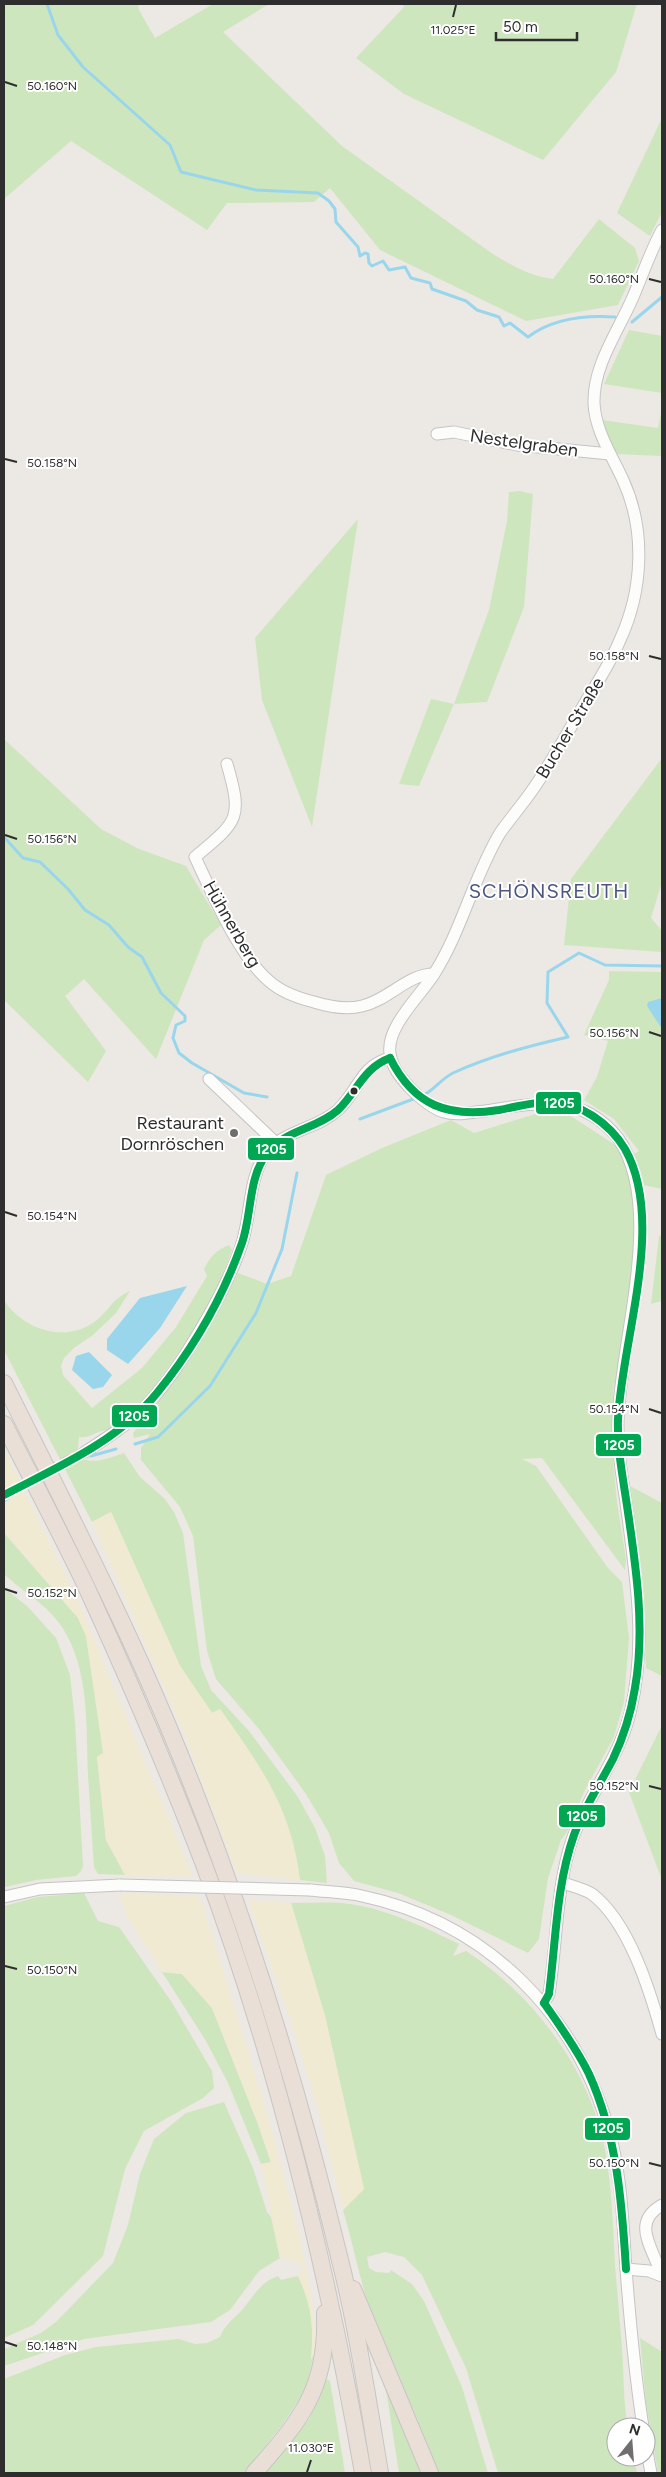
<svg xmlns="http://www.w3.org/2000/svg" width="666" height="2477" font-family="Figtree,sans-serif">
<style>
.green{fill:#cee6be}
.sand{fill:#f0ead3}
.water{fill:#99d6ec}
.lines{fill:none;stroke-linecap:round;stroke-linejoin:round}
.stream{stroke:#99d6ec;stroke-width:3}
.minor-tunnel{stroke:#c6c3c0;stroke-width:11;stroke-dasharray:11 5.5;stroke-linecap:butt}
.minor-casing{stroke:#c5c4c5;stroke-width:13}
.highway-casing{stroke:#c6c5c4;stroke-width:18}
.minor{stroke:#fcfcfb;stroke-width:11}
.highway{stroke:#eadfd6;stroke-width:16}
.minor-bridge-casing{stroke:#c5c4c5;stroke-width:13;stroke-linecap:butt}
.minor-bridge{stroke:#fcfcfb;stroke-width:11}
.bus-1-casing{stroke:#fff;stroke-width:11}
.bus-1{stroke:#00a651;stroke-width:8}
.ticks{fill:none;stroke:#2e2e2e;stroke-width:2}
.bus-dot{fill:#2e2e2e;stroke:#fff;stroke-width:2}
.poi-dot{fill:#706f6e;stroke:#fff;stroke-width:2}
.labels{text-anchor:middle;dominant-baseline:central;stroke-width:4;stroke-linejoin:round;paint-order:stroke}
.street-label{font-size:18px;fill:#2e2e2e;stroke:#fff}
.poi-label{font-size:18px;fill:#2e2e2e;stroke:#fff;text-anchor:end}
.quarter-label{font-size:20px;letter-spacing:1px;fill:#4d5680;stroke:#fff}
.ticks-label{font-size:12px;text-anchor:middle;fill:#2e2e2e;stroke:#fff;stroke-width:4;stroke-linejoin:round;paint-order:stroke}
.line-badge{stroke:#fff;stroke-width:2}
.badge-label{font-size:14px;text-anchor:middle;font-weight:bold;fill:#fff}
</style>
<rect width="100%" height="100%" fill="#ece8e4"/>
<g class="green">
<path d="M4 4H138L139 10 155 38 213 4H269L223 32 342 146 490 252C510 265 530 276 553 279L599 219 635 248 639 261 618 305 526 321 380 250 330 188 314 202 227 203 207 230 71 141 4 199Z"/>
<path d="M402 4H637L616 72 543 160 404 94 356 58 404 7Z"/>
<path d="M662 118V212L650 236 617 213Z"/>
<path d="M629 330 662 336V393L604 384Z"/>
<path d="M662 408V456L615 454 602 420 658 428Z"/>
<path d="M520 491 533 494 524 607 487 702 454 704 419 786 399 784 431 699 454 704 489 610 507 521 509 492Z"/>
<path d="M358 519 312 827 262 700 255 638Z"/>
<path d="M4 739 101 829 139 849 186 866 221 925 204 940 156 1059 84 979 65 996 106 1051 88 1082 4 1000Z"/>
<path d="M662 758V882L651 918 662 931V952L564 945 571 879Z"/>
<path d="M609 971 662 972V1189L643 1185 632 1155 639 1151 614 1119 584 1100 597 1077 608 1041 584 1035 609 980Z"/>
<path d="M551 1109 563 1111 620 1148 632 1172 639 1254 625 1336 613 1391 611 1440 617 1502 626 1559 625 1570 542 1458 522 1459 536 1466 608 1568 622 1582 629 1638 624 1702 614 1737 585 1790 567 1832 561 1840 548 1878 539 1939 528 1953 451 1915 398 1893 354 1881 339 1863 329 1833 306 1794 259 1729 216 1679 207 1651 193 1536 180 1507 141 1460V1448L150 1434 134 1438 133 1433C177 1382 208 1333 238 1273L267 1284 291 1276 326 1175 382 1148 451 1120 474 1133Z"/>
<path d="M662 1235V1301L651 1304 659 1236Z"/>
<path d="M229 1245 232 1250 217 1291 195 1329 143 1403 112 1430C96 1429 91 1439 79 1437L78 1448 80 1457C94 1466 110 1457 124 1453L140 1477 164 1498 174 1512 183 1533 201 1666 211 1690 249 1731 298 1797 315 1828 325 1856 327 1883 300 1880C291 1808 261 1767 220 1709L212 1713 180 1666 111 1512 92 1522 4 1350V1300C23 1330 68 1345 98 1319 112 1307 110 1301 130 1291L116 1313 93 1335 74 1348 64 1358 61 1366 63 1375 92 1408 142 1368 176 1327 207 1276 204 1269C210 1257 216 1250 229 1245Z"/>
<path d="M630 1486 662 1503V1676L646 1668 641 1573Z"/>
<path d="M4 1533 78 1618 86 1636 104 1753 97 1757 106 1840 125 1875 98 1874 94 1867C92 1836 90 1806 88 1775 86 1727 90 1670 62 1627 47 1604 24 1593 4 1574Z"/>
<path d="M4 1588 27 1606 56 1638 70 1675 75 1722 83 1866 81 1871 76 1876 36 1880 5 1887Z"/>
<path d="M662 1725V1880L629 1792Z"/>
<path d="M84 1893 98 1921 119 1927 171 2001 212 2071 214 2088 203 2098 144 2131 125 2169 103 2256 33 2325 4 2338V1906L38 1897Z"/>
<path d="M291 1903C308 1903 325 1902 342 1903 383 1907 422 1926 459 1944L453 1956 466 1951C535 1996 592 2072 606 2155 612 2191 613 2227 615 2264 617 2292 620 2320 622 2348 624 2374 623 2401 628 2427H616V2457H634L637 2473H498L466 2368 422 2275 404 2257 385 2252 367 2257 369 2268 376 2272 389 2273 391 2270 412 2284 424 2301 462 2387 488 2473H437C423 2424 398 2379 378 2332 362 2293 355 2250 343 2210L364 2189 325 2016Z"/>
<path d="M162 1972 182 1974 212 2008 258 2124 271 2163 261 2164 228 2083 206 2041Z"/>
<path d="M224 2102 253 2168 267 2212 271 2217 280 2258 259 2271 230 2310 211 2322 84 2339 4 2366V2349L41 2333 57 2321 113 2263 128 2225 140 2174 154 2139 186 2113Z"/>
<path d="M278 2276 281 2280 298 2276C312 2306 314 2326 311 2359L314 2354 305 2391 282 2425 244 2473H4V2379L65 2355 96 2347 179 2339 195 2344 207 2343 220 2337C225 2324 233 2320 242 2310 254 2296 259 2283 278 2276Z"/>
<path d="M640 2338 662 2352V2473H658L646 2403Z"/>
<path d="M327 2379 330 2381 345 2473H264L309 2419Z"/>
<path d="M385 2383 421 2473H399Z"/>
</g>
<g class="sand">
<path d="M4 1449 78 1602 192 1875H125L106 1840 97 1757 103 1753 86 1636 78 1618 4 1532V1508L10 1501 8 1490 4 1487Z"/>
<path d="M111 1512 180 1666 212 1713 220 1709C261 1767 291 1808 300 1880L237 1873 183 1731 92 1522Z"/>
<path d="M119 1893 199 1896C220 1961 338 2318 311 2360 314 2327 312 2306 298 2276L303 2269 297 2261 280 2258 261 2164 271 2162 258 2124 212 2008 182 1974 162 1972 128 1919Z"/>
<path d="M248 1900 291 1903 325 2016 364 2189 343 2210 318 2110 291 2022Z"/>
</g>
<g class="water">
<path d="M662 998V1029L647 1006 648 1002Z"/>
<path d="M187 1286 160 1328 128 1364 107 1350V1339L140 1298Z"/>
<path d="M89 1352 112 1375 103 1387 93 1389 72 1370 76 1356Z"/>
</g>
<g class="lines">
<g class="stream">
<path d="M47 4 58 35 83 67 170 145 181 172 256 190 318 193 329 201 335 209 336 222 358 247 360 256 365 253 368 254 369 263 372 266 383 261 389 270 405 267 411 278 430 283 432 289 466 301 477 310 499 317 504 326 510 323 528 337C553 318 585 315 615 317"/>
<path d="M632 322 662 297"/>
<path d="M4 837 23 858 40 862 68 889 85 910 109 925 128 947 142 957 161 993 185 1016V1021L176 1025 173 1038 179 1053 192 1063 244 1093 267 1097"/>
<path d="M422 1096C433 1091 441 1079 453 1073 490 1056 529 1046 568 1037L547 1003 548 972 579 953 605 965 662 966"/>
<path d="M360 1119 416 1098"/>
<path d="M135 1444 158 1437 210 1386 256 1313 282 1249 297 1173"/>
<path d="M91 1456 116 1449"/>
<path d="M4 1501 8 1498"/>
</g>
<path class="minor-tunnel" d="M4 1495 85 1452"/>
<defs>
<g id="minor">
<path d="M437 434 454 432 517 445 610 454"/>
<path d="M227 764C243 819 238 821 195 857 212 893 239 956 269 981 281 992 298 998 314 1002 330 1007 346 1010 362 1006 389 1000 407 974 434 974"/>
<path d="M209 1079 276 1143"/>
<path d="M85 1452C105 1439 126 1426 143 1409 178 1374 229 1287 243 1240 251 1212 249 1175 267 1152 285 1130 317 1129 338 1110 359 1090 360 1066 390 1058"/>
<path d="M563 1883C572 1886 584 1889 592 1894 629 1922 650 1991 662 2034"/>
<path d="M310 1890C327 1892 345 1892 362 1896 489 1923 581 2017 612 2142 622 2184 623 2226 626 2269 630 2322 635 2375 643 2427"/>
<path d="M4 1897 40 1889 120 1885"/>
<path d="M544 2003 549 1994C557 1944 556 1887 572 1840 588 1795 621 1756 631 1709 647 1641 635 1571 626 1503 622 1476 617 1448 618 1421 620 1340 666 1208 618 1138 581 1092 536 1103 485 1111 472 1112 457 1116 444 1112 431 1108 420 1098 410 1088 401 1078 392 1068 390 1053 386 1027 421 995 434 974 462 930 473 878 500 833 510 819 521 806 531 792 551 764 567 733 585 703 597 683 611 662 620 640 643 590 646 530 623 480 612 456 595 430 594 403 593 365 619 330 633 297 643 274 650 252 662 230"/>
<path d="M626 2269 649 2271 662 2276"/>
<path d="M658 2274 659 2269C651 2245 632 2222 662 2205"/>
<path d="M646 2446 651 2473"/>
</g>
<g id="highway">
<path d="M4 1383C51 1477 99 1570 142 1666 227 1855 290 2055 339 2256 357 2327 368 2401 380 2473"/>
<path d="M4 1424C31 1477 59 1530 85 1584 127 1675 167 1768 203 1862 277 2059 327 2266 363 2473"/>
<path d="M353 2289 430 2473"/>
<path d="M254 2473C301 2420 328 2388 325 2313"/>
</g>
</defs>
<use href="#minor" class="minor-casing"/>
<use href="#highway" class="highway-casing"/>
<use href="#minor" class="minor"/>
<use href="#highway" class="highway"/>
<defs>
<path id="minor-bridge" d="M120 1885 310 1890"/>
</defs>
<use href="#minor-bridge" class="minor-bridge-casing"/>
<use href="#minor-bridge" class="minor-bridge"/>
<defs>
<g id="bus-1">
<path d="M390 1058C414 1106 448 1118 499 1110 515 1107 533 1102 550 1102 580 1102 610 1124 625 1149 666 1222 622 1339 618 1419 617 1446 622 1473 626 1499 635 1560 646 1626 635 1688 631 1713 624 1736 613 1759 600 1784 584 1808 574 1835 556 1886 556 1941 549 1994L544 2003"/>
<path d="M4 1495C58 1467 117 1442 157 1393 193 1349 223 1297 242 1243 252 1214 248 1178 267 1153 285 1130 317 1129 338 1110 357 1092 363 1068 390 1058"/>
<path d="M544 2003C560 2026 577 2049 589 2074 617 2136 622 2203 626 2269"/>
</g>
</defs>
<use href="#bus-1" class="bus-1-casing"/>
<use href="#bus-1" class="bus-1"/>
</g>
<path class="ticks" d="M453 17 456 5M5 82 17 86M649 279 661 282M5 459 17 462M649 656 661 659M5 835 17 839M649 1032 661 1036M5 1212 17 1216M649 1409 661 1413M5 1589 17 1593M649 1786 661 1789M5 1966 17 1969M649 2163 661 2166M5 2342 17 2346M307 2472 311 2460"/>
<circle class="bus-dot" cx="354" cy="1091" r="4.5"/>
<circle class="poi-dot" cx="234" cy="1133" r="5"/>
<g class="labels">
<g class="street-label">
<text transform="translate(524 443) rotate(8)">Nestelgraben</text>
<text transform="translate(570 728) rotate(-59)">Bucher Straße</text>
<text transform="translate(232 924) rotate(60)">Hühnerberg</text>
</g>
<g class="poi-label">
<text x="224" y="1123">Restaurant<tspan x="224" dy="21">Dornröschen</tspan></text>
</g>
<g class="quarter-label">
<text x="549" y="891">SCHÖNSREUTH</text>
</g>
</g>
<g class="ticks-label">
<text x="453" y="34">11.025°E</text>
<text x="52" y="90">50.160°N</text>
<text x="614" y="283">50.160°N</text>
<text x="52" y="467">50.158°N</text>
<text x="614" y="660">50.158°N</text>
<text x="52" y="843">50.156°N</text>
<text x="614" y="1037">50.156°N</text>
<text x="52" y="1220">50.154°N</text>
<text x="614" y="1413">50.154°N</text>
<text x="52" y="1597">50.152°N</text>
<text x="614" y="1790">50.152°N</text>
<text x="52" y="1974">50.150°N</text>
<text x="614" y="2167">50.150°N</text>
<text x="52" y="2350">50.148°N</text>
<text x="311" y="2452">11.030°E</text>
</g>
<g class="line-badge">
<rect x="535" y="1091" width="47" height="24" rx="5" fill="#00a651"/>
<rect x="247" y="1137" width="48" height="24" rx="5" fill="#00a651"/>
<rect x="111" y="1404" width="47" height="24" rx="5" fill="#00a651"/>
<rect x="595" y="1433" width="47" height="24" rx="5" fill="#00a651"/>
<rect x="558" y="1804" width="48" height="24" rx="5" fill="#00a651"/>
<rect x="584" y="2117" width="47" height="24" rx="5" fill="#00a651"/>
</g>
<g class="badge-label">
<text x="559" y="1108">1205</text>
<text x="271" y="1154">1205</text>
<text x="134" y="1421">1205</text>
<text x="619" y="1450">1205</text>
<text x="582" y="1821">1205</text>
<text x="608" y="2133">1205</text>
</g>
<rect width="666" height="2477" fill="none" stroke="#2e2e2e" stroke-width="10"/>
<g transform="translate(631 2442) rotate(17)"><circle r="24" fill="#ffffff" stroke="#ababab"/>
<path d="M0-4L9 19L0 12L-9 19Z" fill="#706f6e"/>
<text y="-8" font-size="14" font-weight="bold" text-anchor="middle" fill="#2e2e2e">N</text>
</g>
<path d="M496 32v8h81v-8" fill="none" stroke="#2e2e2e" stroke-width="2.5"/>
<text x="503" y="32" font-size="15" fill="#2e2e2e" stroke="#ffffff" stroke-width="4" paint-order="stroke">50 m</text>
</svg>
